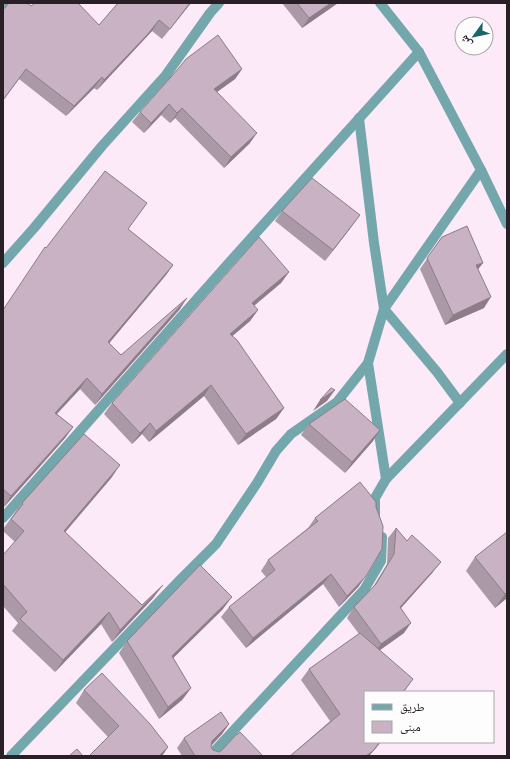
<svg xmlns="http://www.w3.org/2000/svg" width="510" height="759" font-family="Ubuntu,'Noto Naskh Arabic',sans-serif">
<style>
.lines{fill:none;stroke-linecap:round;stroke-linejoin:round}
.minor{stroke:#73a7ac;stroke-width:10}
.wall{fill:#ac99a8}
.shaded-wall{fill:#8c7d88}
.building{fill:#c8b2c3;stroke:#8c7d88}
</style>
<rect width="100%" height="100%" fill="#fdeaf8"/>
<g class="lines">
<g class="minor">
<path d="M380 3 419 52 481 170 507 224"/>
<path d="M3 7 6 3"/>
<path d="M359 118 374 243 384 309 437 372 460 403"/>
<path d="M3 263 34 228 102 146 166 75 210 13 219 3"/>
<path d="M368 363 386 479"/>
<path d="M375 514V498L386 479 507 354"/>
<path d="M3 518 227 265 419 52"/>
<path d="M11 756 179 581 216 544 257 483 276 451 291 434 337 402 368 363 384 309 481 170"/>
<path d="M210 756 364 590 381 561 382 537"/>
</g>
</g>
<g class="wall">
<path d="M118 3H191L162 39 152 31 139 45 97 90 94 88 66 116 19 79 3 101V10L31 6 99 25Z"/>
<path d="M282 3H338L302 28Z"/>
<path d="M242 69 235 79 217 92 250 143 224 168 175 118 170 123 161 115 144 133 132 122 140 112Z"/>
<path d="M147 203 128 229 173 265 166 275 109 343 121 355 180 309 95 405 80 389 57 414 73 427 65 438 4 507 3 506V310L46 248Z"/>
<path d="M282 211 352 226 325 261 275 221Z"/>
<path d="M442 237 483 263 478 269 484 308 445 325 420 269Z"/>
<path d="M289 272 281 283 254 306 258 310 250 321 232 336 284 408 276 419 238 445 204 396 149 442 142 434 132 444 104 414 112 403Z"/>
<path d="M309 424 380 430 373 441 345 473 301 435Z"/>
<path d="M112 477 65 532 142 605 154 597 112 642 101 624 55 672 12 631 18 623 3 606V555L15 542 3 531V529L22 503Z"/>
<path d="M360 482 359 586 339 607 323 584 246 648 221 617 229 607 266 577 261 571 268 560 308 528 315 518Z"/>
<path d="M396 528 433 572 401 608 404 633 380 650 365 692V742H381L369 756H290L330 721 301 680 309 669 359 634 347 618 354 607 373 587 387 564 388 538Z"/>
<path d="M507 532V598L495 608 466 571 475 557Z"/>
<path d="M223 609 173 658 191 688 182 700 159 719 119 653 127 641Z"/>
<path d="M84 690 168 747 162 756H89L108 737 76 703Z"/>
<path d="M229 724 222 734 212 745 211 747 213 750 219 752 222 750 263 756H182L177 748 184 738Z"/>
</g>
<g class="shaded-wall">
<path d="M190 3H191L162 39 170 29Z"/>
<path d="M331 3H338L302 28 309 18Z"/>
<path d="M159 20 152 31 139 45 97 90 104 80Z"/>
<path d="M242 69 235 79 207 99 214 89Z"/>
<path d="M102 77 94 88 66 116 74 106Z"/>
<path d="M169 104 161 115 144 133 151 123Z"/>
<path d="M182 108 175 118 170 123 177 113Z"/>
<path d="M257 133 250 143 224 168 231 157Z"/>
<path d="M360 215 352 226 325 261 333 250Z"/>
<path d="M483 263 475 273 476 265Z"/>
<path d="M173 265 166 275 101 353 108 342Z"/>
<path d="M289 272 281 283 244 314 252 303Z"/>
<path d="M491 297 484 308 445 325 453 315Z"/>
<path d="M187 298 180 309 95 405 102 394Z"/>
<path d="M258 310 250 321 222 345 230 334Z"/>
<path d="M87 378 80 389 48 423 55 413Z"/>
<path d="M211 385 204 396 149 442 156 431Z"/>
<path d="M335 390 327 401 313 411 320 400Z"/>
<path d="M284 408 276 419 238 445 246 434Z"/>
<path d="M150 423 142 434 132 444 140 433Z"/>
<path d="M73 427 65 438 4 507 11 496Z"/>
<path d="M380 430 373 441 345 473 352 462Z"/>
<path d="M120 465 112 477 56 543 64 531Z"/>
<path d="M441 562 433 572 392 618 400 607Z"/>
<path d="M331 574 323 584 246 648 253 638Z"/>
<path d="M366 576 359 586 339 607 347 596Z"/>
<path d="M163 585 154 597 112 642 120 630Z"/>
<path d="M507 592V598L495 608 505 594Z"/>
<path d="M232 597 223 609 163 668 172 656Z"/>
<path d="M109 612 101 624 55 672 63 660Z"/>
<path d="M411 623 404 633 373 655 381 644Z"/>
<path d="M413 679 404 692H403Z"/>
<path d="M191 688 182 700 159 719 168 707Z"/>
<path d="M229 724 222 734 205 752 212 741Z"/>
<path d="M380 742H381L369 756H366Z"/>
<path d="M168 747 162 756H159Z"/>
</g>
<g class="building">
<path d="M9 3H27L31 6 35 3H78L99 25 118 3H190L170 29 159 20 147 35 104 80 102 77 74 106 26 69 3 100V10Z"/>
<path d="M297 3H331L309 18Z"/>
<path d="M218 35 242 69 214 89 257 133 231 157 182 108 177 113 169 104 151 123 140 112 178 69 186 59Z"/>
<path d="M105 171 147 203 128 229 173 265 108 342 121 355 187 298 102 394 87 378 55 413 73 427 11 496 3 489V310L45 247 46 248Z"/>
<path d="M312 178 360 215 333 250 282 211Z"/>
<path d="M467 226 483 263 476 265 491 297 453 315 427 258 442 237Z"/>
<path d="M259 237 289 272 252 303 258 310 230 334 237 340 284 408 246 434 211 385 156 431 150 423 140 433 112 403Z"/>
<path d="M331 388 335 390 320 400Z"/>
<path d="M345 399 380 430 352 462 309 424Z"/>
<path d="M84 434 120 465 64 531 142 605 163 585 120 630 109 612 63 660 20 619 27 612 3 584V555L24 531 11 519 23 504 22 503Z"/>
<path d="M360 482 376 502V507L383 526 382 549 366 576 347 596 331 574 253 638 229 607 275 570 268 560 318 521 315 518Z"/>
<path d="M396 528 407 541 412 535 441 562 400 607 411 623 381 644 354 607 376 584 394 554Z"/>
<path d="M507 532V592L505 594 475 557Z"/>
<path d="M200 565 232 597 172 656 191 688 168 707 127 641Z"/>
<path d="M360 633 413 679 403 692H365V742H380L373 751 366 756H290L340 714 309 669Z"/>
<path d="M102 673 150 724 168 747 159 756H89L119 726 84 690Z"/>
<path d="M221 712 229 724 212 741 211 747 213 750 219 752 222 750 237 734V735L240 732 263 756H195L184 738Z"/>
<path d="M77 749 83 756H69Z"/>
</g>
<rect width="510" height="759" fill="none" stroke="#282026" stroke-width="8"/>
<rect x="364" y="691" width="130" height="52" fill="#fdfdfd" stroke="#a8a5a7"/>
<rect x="372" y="704" width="20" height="6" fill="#73a7ac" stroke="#a8a5a7"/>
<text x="400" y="711" font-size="12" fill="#282026">طريق</text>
<rect x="372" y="721" width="20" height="12" fill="#c8b2c3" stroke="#a8a5a7"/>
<text x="400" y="731" font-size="12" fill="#282026">مبنى</text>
<g transform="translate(474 36) rotate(237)"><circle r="19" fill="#fdfdfd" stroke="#a8a5a7"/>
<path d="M0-3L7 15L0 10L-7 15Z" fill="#18656c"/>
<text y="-6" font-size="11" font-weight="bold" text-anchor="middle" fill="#282026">ش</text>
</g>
</svg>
